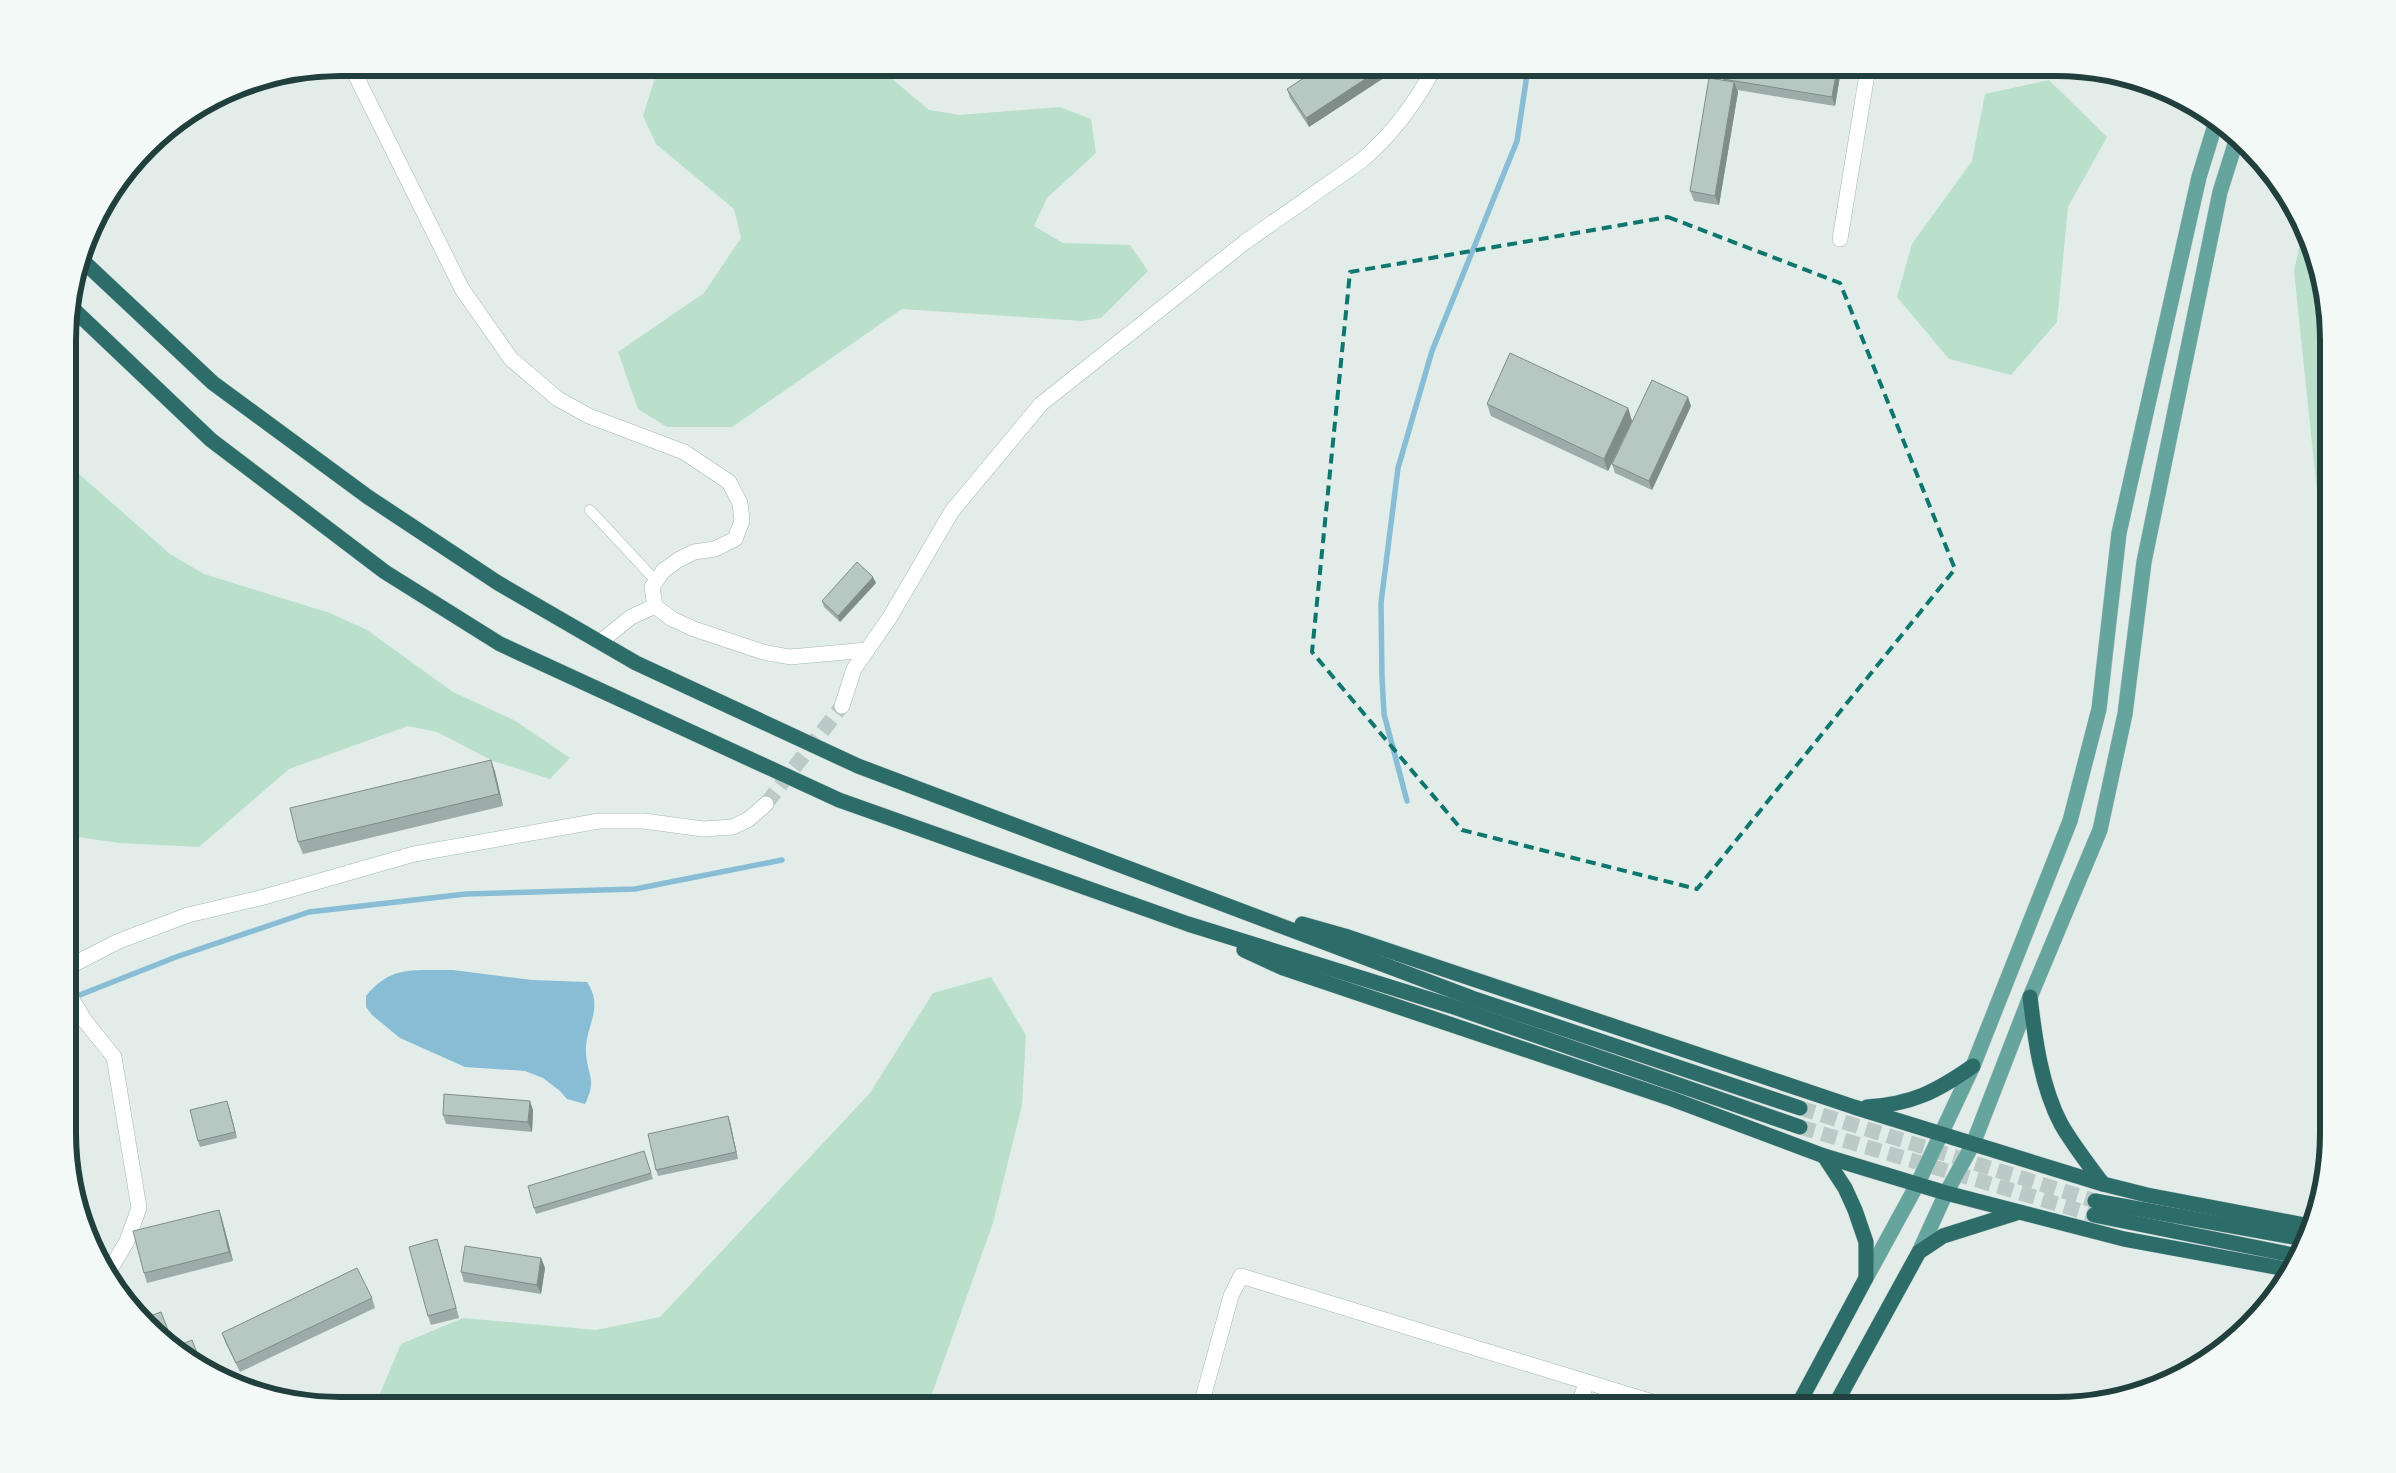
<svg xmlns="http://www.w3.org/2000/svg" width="2396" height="1473" font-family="'Space Grotesk',sans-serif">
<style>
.green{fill:#badfca}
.water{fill:#88bdd5}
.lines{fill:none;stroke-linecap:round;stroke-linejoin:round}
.stream{stroke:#88bdd5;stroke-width:5.5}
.secondary-tunnel{stroke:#bbcac7;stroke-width:15;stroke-dasharray:15 8;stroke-linecap:butt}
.highway-tunnel{stroke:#bbcac7;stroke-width:15;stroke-dasharray:15 8;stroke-linecap:butt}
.lane-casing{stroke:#a4b5b2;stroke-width:11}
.street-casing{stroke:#a4b5b2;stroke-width:16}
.secondary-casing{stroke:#a0b9b4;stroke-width:16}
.primary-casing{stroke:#c1c9c8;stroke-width:16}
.highway-casing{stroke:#c1c9c8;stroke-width:16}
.lane{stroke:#fff;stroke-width:10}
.street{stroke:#fff;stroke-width:15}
.secondary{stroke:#fff;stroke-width:15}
.primary{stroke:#65a59e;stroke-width:15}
.highway{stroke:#2c6d69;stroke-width:15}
.wall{fill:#9daca8}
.shaded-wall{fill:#808c88}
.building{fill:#b7c8c3;stroke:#808c88}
.marked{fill:none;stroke:#0f766e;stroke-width:4;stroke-dasharray:10 6;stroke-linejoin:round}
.rim{fill:none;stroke:#213f3c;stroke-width:6}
</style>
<rect width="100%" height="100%" fill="#e2edea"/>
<g class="green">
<path d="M665 68H879L929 110 960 115 1060 107 1091 119 1096 153 1047 198 1034 226 1063 243 1130 245 1148 271 1101 318 1082 321 902 309 732 427H667L638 409 618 352 704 293 741 238 734 209 656 144 643 116 654 81Z"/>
<path d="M2049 80 2107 137 2068 207 2057 322 2011 375 1949 359 1897 297 1912 244 1972 161 1985 94Z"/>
<path d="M2303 230 2314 253 2328 322V597L2294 271Z"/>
<path d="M70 466 170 554 204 574 330 613 367 630 453 692 514 720 570 758 550 779 493 761 437 732 408 726 289 769 199 847 120 843 70 836Z"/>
<path d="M991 977 1026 1035 1022 1105 993 1223 928 1405H375L401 1344 463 1318 596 1330 660 1317 870 1093 933 993Z"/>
</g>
<path class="water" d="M453 970 532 980 587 982C605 1009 584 1027 586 1054 588 1077 597 1079 585 1104L567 1099 560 1091 543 1078 525 1071 465 1067 400 1038 372 1015 366 1007V996C392 964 415 971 453 970Z"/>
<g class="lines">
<g class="stream">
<path d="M1407 801 1384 714 1382 677 1381 603 1398 468 1432 351 1517 141 1528 68"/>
<path d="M72 998 176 957 309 912 466 894 635 889 782 860"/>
</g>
<path class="secondary-tunnel" d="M766 804 842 706"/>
<g class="highway-tunnel">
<path d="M1800 1108 2095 1201"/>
<path d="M1800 1127 2094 1215"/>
</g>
<defs>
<path id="lane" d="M590 510 656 581"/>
<g id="street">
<path d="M352 68 462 289 511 359 558 399 589 416 684 452 729 482 740 503 742 521 735 539 715 549 694 552 678 560 663 571 652 587 655 606 672 619 694 629 763 652 790 657 867 650"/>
<path d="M1840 239 1868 68"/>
<path d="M600 642 631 617 655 606"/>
<path d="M70 996 85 1021 114 1057 139 1208 127 1241 108 1273"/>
<path d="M1201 1405 1231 1296 1241 1276 1662 1405"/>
<path d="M1578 1405 1587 1382"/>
</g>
<g id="secondary">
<path d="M842 706 854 669 890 617 952 511 1041 404 1245 242 1361 161C1393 134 1415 104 1434 68"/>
<path d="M70 966 119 941 188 915 264 897 414 854 599 821H644L703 829 733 827 749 819 766 804"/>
</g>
<g id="primary">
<path d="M1919 1252 1946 1193 1973 1144 2030 997 2100 830 2125 714 2144 562 2220 192 2237 138"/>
<path d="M1866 1278 1918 1183 1973 1066 2070 821 2099 709 2119 533 2199 177 2216 122"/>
</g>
<g id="highway">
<path d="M83 261 213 383 368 497 498 583 636 663 858 766 1472 998 1800 1108"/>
<path d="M70 306 211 440 385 572 500 644 839 800 1188 924 1451 1006 1800 1127"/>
<path d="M1302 924 1348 937 1854 1107 2103 1184 2147 1195 2310 1226"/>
<path d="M1244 950 1283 968 1672 1099 1824 1156 1946 1193 2124 1239 2292 1270"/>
<path d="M2030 997C2035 1039 2041 1086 2061 1124 2073 1145 2088 1164 2103 1184"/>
<path d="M1867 1107C1912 1104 1936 1092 1973 1066"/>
<path d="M2095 1201 2304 1239"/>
<path d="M2094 1215 2298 1256"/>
<path d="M1798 1405 1866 1278V1242L1855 1210 1845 1188 1824 1156"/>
<path d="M1835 1405 1919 1252 1943 1236 2016 1213"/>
</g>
</defs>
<use href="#lane" class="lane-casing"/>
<use href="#street" class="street-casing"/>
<use href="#secondary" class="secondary-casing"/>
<use href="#primary" class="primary-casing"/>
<use href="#highway" class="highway-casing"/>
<use href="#lane" class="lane"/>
<use href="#street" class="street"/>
<use href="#secondary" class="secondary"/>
<use href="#primary" class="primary"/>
<use href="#highway" class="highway"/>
</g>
<g class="wall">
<path d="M1319 68H1399L1309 127 1290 98 1287 89Z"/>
<path d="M1840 76 1835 106 1737 90 1738 92 1719 205 1694 201 1690 191 1724 81 1723 79Z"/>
<path d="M1487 404 1628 408 1632 421 1608 471 1491 416Z"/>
<path d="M1691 406 1652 490 1615 473 1612 464Z"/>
<path d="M876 583 840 622 824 607 822 601Z"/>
<path d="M491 760 495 772 503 806 303 854 298 842Z"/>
<path d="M229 1107 237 1138 200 1147 198 1141Z"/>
<path d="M533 1110 532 1132 446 1124 443 1115Z"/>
<path d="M728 1116 730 1122 738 1159 658 1176 656 1170Z"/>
<path d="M646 1157 653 1179 536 1214 534 1208Z"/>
<path d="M219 1210 222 1219 233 1261 147 1283 144 1273Z"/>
<path d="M437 1239 440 1249 459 1318 431 1325 428 1316Z"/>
<path d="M541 1258 545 1268 541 1294 464 1282 461 1272Z"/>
<path d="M372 1298 375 1308 240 1372 225 1342 222 1333Z"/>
<path d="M161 1312 174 1346 148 1326Z"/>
</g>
<g class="shaded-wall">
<path d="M1382 68H1399L1309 127 1306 118Z"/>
<path d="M1837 68 1840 76 1835 106 1832 97Z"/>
<path d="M1734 82 1738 92 1719 205 1715 196Z"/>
<path d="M1688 397 1691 406 1652 490 1649 481Z"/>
<path d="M1628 408 1632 421 1608 471 1604 459Z"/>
<path d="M873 577 876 583 840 622 838 616Z"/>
<path d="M491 760 495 772 503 806 499 794Z"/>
<path d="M227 1101 229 1107 237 1138 235 1132Z"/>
<path d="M530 1101 533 1110 532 1132 528 1122Z"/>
<path d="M728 1116 730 1122 738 1159 736 1152Z"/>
<path d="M219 1210 222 1219 233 1261 229 1252Z"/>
<path d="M437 1239 440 1249 459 1318 456 1308Z"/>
<path d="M541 1258 545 1268 541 1294 537 1285Z"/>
</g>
<g class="building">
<path d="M1319 68H1382L1306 118 1287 89Z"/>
<path d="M1725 68H1837L1832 97 1723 79Z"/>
<path d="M1709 78 1734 82 1715 196 1690 191Z"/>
<path d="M1510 353 1628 408 1604 459 1487 404Z"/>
<path d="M1652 380 1688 397 1649 481 1612 464Z"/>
<path d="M857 562 873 577 838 616 822 601Z"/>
<path d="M491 760 499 794 298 842 290 808Z"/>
<path d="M444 1094 530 1101 528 1122 443 1115Z"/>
<path d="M227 1101 235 1132 198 1141 190 1110Z"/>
<path d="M728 1116 736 1152 656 1170 648 1134Z"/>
<path d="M644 1151 651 1173 534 1208 528 1186Z"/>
<path d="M219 1210 229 1252 144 1273 133 1231Z"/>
<path d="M437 1239 456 1308 428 1316 409 1247Z"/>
<path d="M465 1246 541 1258 537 1285 461 1272Z"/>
<path d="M357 1268 372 1298 236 1363 222 1333Z"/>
<path d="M161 1312 171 1338 166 1340 148 1326 142 1319Z"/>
<path d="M192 1340 203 1368 175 1347Z"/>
<path d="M1320 1400 1334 1405H1319Z"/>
</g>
<path class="marked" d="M1668 217 1840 283 1955 569 1697 889 1462 830 1312 652 1350 272Z"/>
<path d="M0 0H2396V1473H0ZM340 76H2056A264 264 0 0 1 2320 340V1133A264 264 0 0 1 2056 1397H340A264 264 0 0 1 76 1133V340A264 264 0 0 1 340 76Z" fill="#f3f9f7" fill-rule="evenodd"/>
<path class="rim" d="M340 76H2056A264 264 0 0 1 2320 340V1133A264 264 0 0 1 2056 1397H340A264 264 0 0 1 76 1133V340A264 264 0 0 1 340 76Z"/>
</svg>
